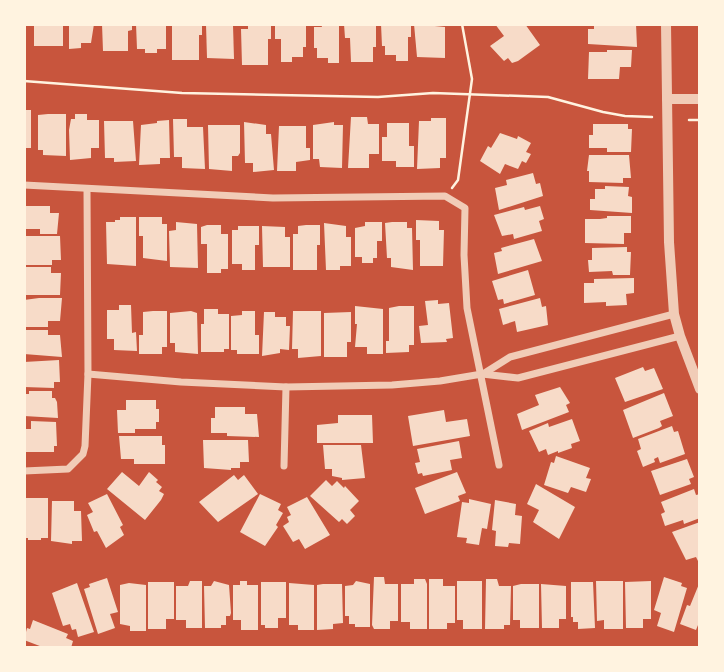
<svg xmlns="http://www.w3.org/2000/svg" width="724" height="672" font-family="'Nunito Sans',sans-serif">
<style>
.building{fill:#f7dbc8}
.lines{fill:none;stroke-linecap:round;stroke-linejoin:round}
.path{stroke:#fff3e0;stroke-width:2.5}
.minor{stroke:#f1ccb7;stroke-width:7}
.tertiary{stroke:#f1ccb7;stroke-width:10}
</style>
<rect width="100%" height="100%" fill="#c8553d"/>
<g class="building">
<rect x="34" y="24" width="29" height="22"/>
<path d="M69 24H94L91 43H81V48L69 49Z"/>
<path d="M102 24H132V30L128 31V51H103Z"/>
<path d="M136 24H166V49H157V53H145V49H137Z"/>
<path d="M202 24V35H199V60H172V25Z"/>
<path d="M206 24 233 25 234 59 207 58Z"/>
<path d="M248 24H271V39H268V65H242L241 29H248Z"/>
<path d="M275 24H306V47H303V57H292V62H281V39H275Z"/>
<path d="M321 24H339V63H328V58H317V48H314V27H322Z"/>
<path d="M344 24H376V47H373V62H351L350 38H345Z"/>
<path d="M381 24H411V37H408V61H396V55H385V46H382Z"/>
<path d="M414 24 445 27V58L417 57Z"/>
<path d="M495 24H525L540 45 518 61 512 63 508 58 504 61 490 46 504 36Z"/>
<path d="M594 24H636L637 47 588 44V29H594Z"/>
<path d="M607 50H632L631 67H620L619 79H588L589 52H607Z"/>
<rect x="24" y="110" width="7" height="38"/>
<path d="M48 114H66V156L43 155V150H38V115Z"/>
<path d="M75 114H87V120H99V148H91V158L70 160 69 130 71 119H75Z"/>
<path d="M351 117H367L368 124H379V154H369V168H348Z"/>
<path d="M431 118H446V158H440V168L417 169 419 121H431Z"/>
<path d="M173 119H187V127H203L205 169 182 168V157H174Z"/>
<path d="M169 120 170 158H160V164L139 165 141 125 157 123V121Z"/>
<path d="M104 121H133L136 161 114 162V158H105Z"/>
<path d="M244 122 266 125V134H271L274 170 253 172V163H245Z"/>
<path d="M334 122V125H343L342 168 320 167 319 159H313V125Z"/>
<path d="M387 123H409V146H414V167H396V161H382V137H387Z"/>
<path d="M593 124H628V129H632L631 152H607V148H589V135H593Z"/>
<path d="M208 125H240V153L238 156H232V171L209 169Z"/>
<path d="M279 126H306V148H310V160L296 162V171H277Z"/>
<path d="M500 133 517 139 518 136 531 143 526 152 531 154 526 163 522 161 518 169 505 164 500 174 480 161 488 146 491 148Z"/>
<path d="M589 155H629L631 178H623V183L589 182V171H587Z"/>
<path d="M533 173 536 184 540 183 543 196 499 210 495 188 507 185 506 180Z"/>
<path d="M605 186 629 187 628 196 632 197V213L590 210V199H595V189H605Z"/>
<path d="M24 206H50V213H59L57 234H40V229H24Z"/>
<path d="M540 206 544 219 539 221 542 231 514 239 513 234 502 236 494 215 524 207 525 210Z"/>
<path d="M607 216H631V233H624V244L585 243V219H600L607 218Z"/>
<path d="M120 217H136V266L107 264 106 222H115V220H120Z"/>
<path d="M139 217H162V224H167V261L143 258V236H139Z"/>
<path d="M416 220 439 221V230H444L443 266H420V240H416Z"/>
<path d="M176 222 197 224 198 268 170 267 169 231 176 230Z"/>
<path d="M365 222H382V241H377V258H373V263H362V257H355V228L365 226Z"/>
<path d="M392 222H407V228H412L413 270 391 267V258H387L385 223Z"/>
<path d="M324 223 346 226V237H351V266H340V270H326Z"/>
<path d="M207 225H221V234H228V269H221V273H207V244H201V227Z"/>
<path d="M306 225H320V245H317V270H293V234H298V226Z"/>
<path d="M238 226H259V245H255V270H242V264H232V230H238Z"/>
<path d="M262 226 285 227V237H290V267H263Z"/>
<path d="M24 236H60L61 260H52V265H24Z"/>
<path d="M534 239 542 261 498 274 494 253 502 251 501 248Z"/>
<path d="M627 247V252H631L630 275H613L612 271 589 272 588 260H592V248Z"/>
<path d="M24 267H51V273H61L60 295H24Z"/>
<path d="M528 270 535 295 504 304 503 299 498 300 492 281Z"/>
<path d="M634 278V293L626 294 627 305 606 306V302L584 303V283H594V279Z"/>
<path d="M39 298H62L60 321H48V327H24V300Z"/>
<path d="M540 298 542 307 546 306 548 325 517 332 515 321 503 325 499 309Z"/>
<path d="M438 300V304L449 303 453 338 446 339 447 342 421 343 419 326 428 325 425 301Z"/>
<path d="M119 305H131L132 333 136 332 137 351 114 350V339H107V310H119Z"/>
<path d="M355 306 383 309V354H367V347H355L357 324H355Z"/>
<path d="M399 306H414V345H409V352L386 353V341H389V308Z"/>
<path d="M204 309H218V314H229V349H224V352H201V324H204Z"/>
<path d="M153 311H167V347H162V354H139V335H143V312Z"/>
<path d="M191 311 197 313 198 354 175 352V343H170V313Z"/>
<path d="M242 311H255V335H259V354H237V350H231V316L242 315Z"/>
<path d="M293 311H321V356L298 358V349H292Z"/>
<path d="M264 312H275V317H286V326H290L289 350 280 349V353L262 356Z"/>
<path d="M351 312V342H347V357H324V313Z"/>
<path d="M24 330H48V335H60L62 357 24 354Z"/>
<path d="M59 360 60 382H54V388L24 387V362Z"/>
<path d="M643 367 645 371 654 368 663 389 625 402 615 378Z"/>
<path d="M560 387 570 403 566 405 569 412 522 430 517 414 539 405 535 395Z"/>
<path d="M29 391H52V398H55L57 402 58 418 24 416V394H29Z"/>
<path d="M664 393 673 416 660 421 662 426 659 428 633 438 623 410Z"/>
<path d="M126 400H156V409H159V422H156V429H135V433H118L117 410H126Z"/>
<path d="M215 407H245V414H257L259 437 227 436V433H211V418H215Z"/>
<path d="M444 410 446 422 467 419 470 436 413 446 408 416Z"/>
<path d="M338 415H372L373 443H317V425L338 423Z"/>
<path d="M572 419 580 441 571 444 572 448 558 453V451L548 455 546 449 539 452 529 431 548 423 549 427Z"/>
<path d="M31 421 56 422 57 446H54V452H24V429H31Z"/>
<path d="M672 426 674 432 678 431 685 454 660 463 658 457 654 459 655 462 643 467 637 451 641 449 638 439Z"/>
<path d="M119 436H162V445H165V464H134V459H121Z"/>
<path d="M203 440H248L249 462H240V468H231V470L204 468Z"/>
<path d="M459 441 462 458 450 460 452 470 423 476 422 473 418 474 415 463 420 462 417 449Z"/>
<path d="M323 445H361L365 478 342 480V478L332 476V469H325Z"/>
<path d="M556 456 590 468 586 478 591 479 586 492 571 487 568 493 544 485 551 462 554 463Z"/>
<path d="M687 459 694 477 689 479 691 484 660 495 651 471Z"/>
<path d="M122 472 139 486 149 472 158 480 156 482 162 487 159 491 164 494 161 500 145 520 107 489Z"/>
<path d="M457 472 466 493 458 496 460 501 425 514 415 488Z"/>
<path d="M234 475 238 480 244 475 258 494 218 522 199 502Z"/>
<path d="M326 480 332 486 337 481 344 488 345 486 359 501 350 510 355 516 347 524 342 519 339 522 310 496Z"/>
<path d="M536 484 575 507 559 539 533 522 539 510 527 504Z"/>
<path d="M694 489 696 495 700 494V518L684 524 683 520 665 526 661 514 665 512 661 502Z"/>
<path d="M107 494 123 525 120 527 124 535 106 548 97 531 94 532 87 515 93 512 88 503Z"/>
<path d="M260 494 281 504 278 510 283 513 276 525 278 527 265 546 240 532Z"/>
<path d="M307 497 330 535 305 549 299 539 293 542 283 526 289 522 287 517 291 515 287 507Z"/>
<path d="M26 498H48V538H41V540H28V538H24Z"/>
<path d="M469 499 491 504 487 529 482 528 479 545 466 543 467 538 457 537 462 502 469 503Z"/>
<path d="M495 500 516 504 515 515 522 516 520 544 509 543 508 547 495 546 496 531 492 530Z"/>
<path d="M52 501H74V511H81L82 541H72V544L51 541Z"/>
<path d="M700 522V560L698 561 696 557 686 560 672 532Z"/>
<path d="M374 577H384L385 584H398V621H390V629H374L372 625Z"/>
<path d="M664 577 682 583 681 586 687 588 674 632 657 626 661 613 654 610Z"/>
<path d="M107 578 118 612 110 614 115 628 98 634 84 589 90 587 89 584Z"/>
<path d="M414 579H425L427 584V629H410V622H401V584H414Z"/>
<path d="M429 579H443V586H455V623H447V629H429Z"/>
<path d="M486 579H497L499 586H511L510 625H504V629H485Z"/>
<path d="M190 581H202V628H186V620H176V586H188Z"/>
<path d="M214 581 229 585 231 613 230 616H226V625H221V628H205L204 586H211Z"/>
<path d="M240 581H247V585H258V630H241V620H233V585H240Z"/>
<path d="M356 581 370 584V627H355V624H349V616H345V586L353 585Z"/>
<path d="M457 581H482V629H463V620H457Z"/>
<path d="M596 581H623V629H604V620L597 621Z"/>
<path d="M651 581V619H643V628H626L625 582Z"/>
<path d="M148 582H174V619H166V629H148Z"/>
<path d="M261 582H286V618H278V628H265V625H261Z"/>
<path d="M571 582H593L595 628 578 629V622H573V617H571Z"/>
<path d="M77 583 94 632 78 637 76 629 72 630 70 624 63 626 52 593Z"/>
<path d="M129 583 146 585V631H130V626L120 624V585Z"/>
<path d="M289 583 314 585V630H298V625H289Z"/>
<path d="M323 584H342L343 623 333 624V629L317 630V585Z"/>
<path d="M521 584H539V628H520V620H513V586Z"/>
<path d="M541 584 566 586V619H559V628H542Z"/>
<path d="M699 584 700 620 696 630 680 624 687 605 690 606Z"/>
<path d="M33 620 68 634 66 638 73 641 71 648H45L24 640 27 628 30 629Z"/>
</g>
<g class="lines">
<g class="path">
<path d="M24 81 182 93 378 97 433 93 548 97 603 112 625 116 652 117"/>
<path d="M689 120H700"/>
<path d="M452 188 458 180 472 79 462 24"/>
</g>
<g class="minor">
<path d="M24 185 273 198 445 196 465 208 464 255 467 308 499 465"/>
<path d="M88 374 181 382 286 387 392 385 440 381 482 374 518 378 680 336"/>
<path d="M483 374 510 357 674 314"/>
<path d="M284 466 286 387"/>
<path d="M24 471 68 469 83 454 85 446 88 374 87 189"/>
</g>
<g class="tertiary">
<path d="M666 24 669 242 674 314 680 336 700 389"/>
<path d="M667 99H700"/>
</g>
</g>
<rect width="724" height="672" fill="none" stroke="#fff3e0" stroke-width="52"/>
</svg>
